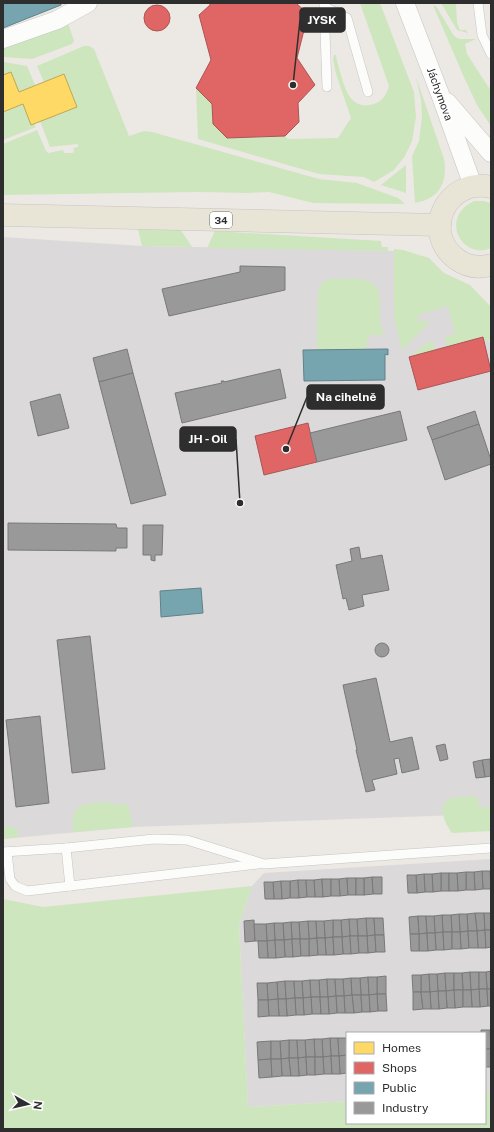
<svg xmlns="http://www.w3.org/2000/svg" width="494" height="1132" font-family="'Public Sans',sans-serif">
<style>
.industrial{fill:#dcd9db}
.green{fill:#cee6be}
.homes{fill:#ffd966;stroke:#c0a655}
.shops{fill:#e06666;stroke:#ab5555}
.public{fill:#76a5af;stroke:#608188}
.industry{fill:#999;stroke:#797979}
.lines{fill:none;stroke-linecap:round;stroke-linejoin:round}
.lane-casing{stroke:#c5c4c5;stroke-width:10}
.street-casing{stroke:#c5c4c5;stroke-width:19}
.primary-casing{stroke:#c6c5c4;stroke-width:23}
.lane{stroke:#fcfcfb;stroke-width:9}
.street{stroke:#fcfcfb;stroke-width:18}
.primary{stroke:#e8e4d6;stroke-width:22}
.labels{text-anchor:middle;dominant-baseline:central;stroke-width:4;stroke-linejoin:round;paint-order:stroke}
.shield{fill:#fff;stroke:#6d6d6d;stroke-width:1}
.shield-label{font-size:10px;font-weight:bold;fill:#2e2e2e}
.street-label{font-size:11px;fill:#2e2e2e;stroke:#fff}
.leader{fill:none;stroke:#2e2e2e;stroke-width:1.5}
.callout-dot{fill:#2e2e2e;stroke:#fff;stroke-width:1.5}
.callout{fill:#2e2e2e;stroke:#2e2e2e;stroke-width:1.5}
.callout-label{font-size:12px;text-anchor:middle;font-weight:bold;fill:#fff}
</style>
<rect width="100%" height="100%" fill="#ece8e4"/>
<g class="industrial">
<path d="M3 237 142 246 395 251 461 290 491 345V806L458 815 133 827 3 839Z"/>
<path d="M491 859V1092H485V1033H347V1101L248 1107 239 925 252 886 264 873Z"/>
</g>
<g class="green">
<path d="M360 3H380L414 92 416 117 412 141 405 156 394 170 374 182 364 177 319 174 198 139 196 88 212 104 213 124 227 138 285 136 288 139 338 138 351 118 336 74 333 59 334 55H336C337 63 340 71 342 79 347 94 353 110 374 104 383 101 386 95 389 86Z"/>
<path d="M441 3H456L457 23 460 30H466L468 33 457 30Z"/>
<path d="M433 5 436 6 454 36 459 39H476L465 44 467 54 491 91V126L477 105 463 75Z"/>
<path d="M67 20 74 41 72 44 32 59 3 57V46Z"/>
<path d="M84 46H89L94 49 129 136 144 131 152 132 319 179 357 183 398 198 405 204 313 203 269 192 248 193 198 192 3 195V144L37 130 46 151 48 153 63 150 64 153H73L74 151 73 148 78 147V144L50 147 40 121 64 74 44 82 37 66Z"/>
<path d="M4 62 27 66 35 85 19 92 11 72 3 75Z"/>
<path d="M416 77 444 159C448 183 439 199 415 203L412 156 419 141 422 117 421 100Z"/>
<path d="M23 104 36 127 3 140V112Z"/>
<path d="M406 165V193L381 185Z"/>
<path d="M474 201H483L491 203V248C463 261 438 218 474 201Z"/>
<path d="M138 229H180L192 247 142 246Z"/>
<path d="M215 231 381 241 382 247H388V251L207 248Z"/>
<path d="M394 249 403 250 429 258 444 273 470 285 491 307V340L484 342 483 337 447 347 445 337 455 334 448 306 418 315 419 322 429 321V323L402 350 394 317Z"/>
<path d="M330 279C341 279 358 277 368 281 385 287 378 306 380 320 381 325 382 330 384 335H370L365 349 317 350 318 293C320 285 322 281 330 279Z"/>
<path d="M430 341 433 343 435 350 409 357Z"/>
<path d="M477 796 480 808 491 806V831L452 833C445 824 435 803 452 798 459 796 469 797 477 796Z"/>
<path d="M107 802 117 805 128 804 133 827 73 832C70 803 83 804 107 802Z"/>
<path d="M12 826 18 830V837L3 839V827Z"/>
<path d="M252 886 239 925 248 1107 347 1101V1123H485V1092H491V1129H3V899L43 907Z"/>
</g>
<path class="homes" d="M11 72 19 92 64 74 77 107 31 125 23 104 3 112V75Z"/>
<g class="shops">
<path d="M210 3H296L308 14 297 58 315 85 298 103 299 122 285 136 227 138 213 124 212 104 196 88 211 60 199 15 210 5Z"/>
<circle cx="157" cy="18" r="13"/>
<path d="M483 337 491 371 418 390 409 357Z"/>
<path d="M308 423 317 462 264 475 255 436Z"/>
</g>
<g class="public">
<path d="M3 3H61V5L3 28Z"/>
<path d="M388 349V355L385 354V380L304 381 303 350Z"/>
<path d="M201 588 203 613 161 617 160 591Z"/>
</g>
<g class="industry">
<path d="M240 266 285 267V290L169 316 162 289 240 272Z"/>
<path d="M127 349 133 373 99 382 93 358Z"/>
<path d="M280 369 286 398 182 423 175 393 222 383 221 381H224V382Z"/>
<path d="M133 373 166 495 131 504 99 382Z"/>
<path d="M60 394 69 428 38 436 30 402Z"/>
<path d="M400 411 407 440 317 462 310 433Z"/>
<path d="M475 411 479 424 432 440 427 427Z"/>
<path d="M479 424 491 460V464L445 480 432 440Z"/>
<path d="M8 523 116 524 117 528H127V548H116V551L8 550Z"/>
<path d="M143 525H163L162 555H155V561L151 560V555H143Z"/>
<path d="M359 547 361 559 382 555 389 590 362 595 364 606 349 610 346 598 343 599 336 565 352 561 350 549Z"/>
<path d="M90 636 105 769 72 773 57 640Z"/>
<circle cx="382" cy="650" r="7"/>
<path d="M376 678 390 742 412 737 419 769 402 773 399 758 394 759 397 774 372 780 375 790 366 792 356 750H357L343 685Z"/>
<path d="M40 716 49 803 16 807 6 720Z"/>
<path d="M445 744 448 759 440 761 436 746Z"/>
<path d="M490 759 491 776 485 777 482 760Z"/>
<path d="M482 760 485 777 476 778 473 762Z"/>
<path d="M482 871H490L491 889H483Z"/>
<path d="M482 871 483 889 475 890 474 872Z"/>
<path d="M466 872H474L475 890H466Z"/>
<path d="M466 872V890L458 891 457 873Z"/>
<rect x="441" y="873" width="8" height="18"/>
<path d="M441 873V891L433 892 432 874Z"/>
<path d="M449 873H457L458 891H449Z"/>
<path d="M424 874H432L433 892H425Z"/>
<path d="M424 874 425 892 417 893 416 875Z"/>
<path d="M407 875H416L417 893H408Z"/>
<path d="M372 877H382V894H373Z"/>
<path d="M372 877 373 894 364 895V878Z"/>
<path d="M347 878 348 895 340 896 339 879Z"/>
<path d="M347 878H356V895H348Z"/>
<rect x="356" y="878" width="8" height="17"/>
<path d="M322 879 323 897H315L314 880Z"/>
<path d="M322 879H331V896L323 897Z"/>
<path d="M331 879H339L340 896H331Z"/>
<path d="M298 880 299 898H290V881Z"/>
<path d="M298 880H306L307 897 299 898Z"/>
<path d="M306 880H314L315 897H307Z"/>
<path d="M281 881 282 899H274L273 882Z"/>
<path d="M281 881H290V898L282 899Z"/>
<path d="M264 882H273L274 899H265Z"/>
<path d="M475 913H484L485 930 477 931Z"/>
<path d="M475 913 477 931H468L467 914Z"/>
<path d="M484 913H491V930H485Z"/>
<path d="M459 914H467L468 931 460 932Z"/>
<path d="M459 914 460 932H452L451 915Z"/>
<path d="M442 915H451L452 932H443Z"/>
<path d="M442 915 443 932 435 933 434 916Z"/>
<path d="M418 916 419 934H410L409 917Z"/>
<path d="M418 916H426L427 933 419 934Z"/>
<path d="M426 916H434L435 933H427Z"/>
<path d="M366 918H374L375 935 367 936Z"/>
<path d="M366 918 367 936H358L357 919Z"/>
<path d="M374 918H383L384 935H375Z"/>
<path d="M349 919H357L358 936H350Z"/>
<path d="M349 919 350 936 342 937 341 920Z"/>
<path d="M254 920 255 941 245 942 244 921Z"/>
<path d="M333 920H341L342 937H333Z"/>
<path d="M333 920V937L325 938 324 921Z"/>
<path d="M308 921H316L317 938 309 939Z"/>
<path d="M308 921 309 939H300L299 922Z"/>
<path d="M316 921H324L325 938H317Z"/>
<path d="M291 922H299L300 939H292Z"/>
<path d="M291 922 292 939 284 940 283 923Z"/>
<path d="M274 923H283L284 940H275Z"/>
<path d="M274 923 275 940 267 941 266 924Z"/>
<path d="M254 924H266L267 941H255Z"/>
<path d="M485 930 486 948H478L477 931Z"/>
<path d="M485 930H491V947L486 948Z"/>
<path d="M468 931 469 948 461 949 460 932Z"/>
<path d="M468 931H477L478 948H469Z"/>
<path d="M443 932 444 950H436L435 933Z"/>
<path d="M443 932H452V949L444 950Z"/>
<path d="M452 932H460L461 949H452Z"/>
<path d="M427 933 428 951H419V934Z"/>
<path d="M427 933H435L436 950 428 951Z"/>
<path d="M410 934H419V951H411Z"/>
<path d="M375 935 376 952 368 953 367 936Z"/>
<path d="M375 935H384L385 952H376Z"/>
<path d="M350 936 351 954H343L342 937Z"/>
<path d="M350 936H358L359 953 351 954Z"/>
<path d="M358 936H367L368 953H359Z"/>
<path d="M333 937 334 955H326L325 938Z"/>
<path d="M333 937H342L343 954 334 955Z"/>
<path d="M317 938 318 955 309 956V939Z"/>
<path d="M317 938H325L326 955H318Z"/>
<path d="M292 939 293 957H285L284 940Z"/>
<path d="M292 939H300L301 956 293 957Z"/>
<path d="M300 939H309V956H301Z"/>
<path d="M275 940 276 958H268L267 941Z"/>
<path d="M275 940H284L285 957 276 958Z"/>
<path d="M258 941H267L268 958H259Z"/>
<path d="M491 971V989H487L486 972Z"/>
<path d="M470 972 471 990H463L462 973Z"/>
<path d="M470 972H479V989L471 990Z"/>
<path d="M479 972H486L487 989H479Z"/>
<path d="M445 973 446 991H438L437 974Z"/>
<path d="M445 973H454V990L446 991Z"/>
<path d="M454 973H462L463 990H454Z"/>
<path d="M429 974 430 992H421V975Z"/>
<path d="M429 974H437L438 991 430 992Z"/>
<path d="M412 975H421V992H413Z"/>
<path d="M386 976V994H377V977Z"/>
<path d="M368 977 369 995H361L360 978Z"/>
<path d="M368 977H377V994L369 995Z"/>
<path d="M351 978 352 995 344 996 343 979Z"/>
<path d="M351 978H360L361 995H352Z"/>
<path d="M327 979 328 997H320L319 980Z"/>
<path d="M327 979H335L336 996 328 997Z"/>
<path d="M335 979H343L344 996H336Z"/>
<path d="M310 980 311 997 303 998 302 981Z"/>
<path d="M310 980H319L320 997H311Z"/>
<path d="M285 981 286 999H278L277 982Z"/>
<path d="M285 981H294L295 998 286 999Z"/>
<path d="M294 981H302L303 998H295Z"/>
<path d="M277 982 278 999 268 1000 267 983Z"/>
<path d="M257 983H267L268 1000H258Z"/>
<path d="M479 989H487L488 1006 480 1007Z"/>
<path d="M479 989 480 1007H472L471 990Z"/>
<path d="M487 989H491V1006H488Z"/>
<path d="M454 990H463V1007L455 1008Z"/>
<path d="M454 990 455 1008H447L446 991Z"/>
<path d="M463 990H471L472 1007H463Z"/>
<path d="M438 991H446L447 1008 439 1009Z"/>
<path d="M438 991 439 1009H431L430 992Z"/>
<path d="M413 992H421L423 1009 413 1010Z"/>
<path d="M421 992H430L431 1009H423Z"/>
<path d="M377 994H386L387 1011H378Z"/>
<path d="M377 994 378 1011 370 1012 369 995Z"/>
<path d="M352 995H361L362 1012 354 1013Z"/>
<path d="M352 995 354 1013H345L344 996Z"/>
<path d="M361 995H369L370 1012H362Z"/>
<path d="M336 996H344L345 1013H337Z"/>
<path d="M336 996 337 1013 329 1014 328 997Z"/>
<path d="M311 997H320L321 1014H312Z"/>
<path d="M311 997 312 1014 304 1015 303 998Z"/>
<path d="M320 997H328L329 1014H321Z"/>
<path d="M295 998H303L304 1015H296Z"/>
<path d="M295 998 296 1015 287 1016 286 999Z"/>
<path d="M278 999H286L287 1016H279Z"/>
<path d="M278 999 279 1016H269L268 1000Z"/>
<path d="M258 1000H268L269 1016 258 1017Z"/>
<path d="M481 1030H490L491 1049H485V1033H481Z"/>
<path d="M330 1038H338L339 1056H331Z"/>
<path d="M330 1038 331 1056 323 1057 322 1039Z"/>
<path d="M338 1038H346L347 1055 339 1056Z"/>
<path d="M314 1039H322L323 1057H315Z"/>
<path d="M314 1039 315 1057H306L305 1040Z"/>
<path d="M289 1040H297L298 1058H289Z"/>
<path d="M289 1040V1058L281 1059 280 1041Z"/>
<path d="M297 1040H305L306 1057 298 1058Z"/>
<path d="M271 1041V1059L258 1060 257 1042Z"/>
<path d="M271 1041H280L281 1059H271Z"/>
<rect x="485" y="1049" width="6" height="18"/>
<path d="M347 1055V1073L340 1074 339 1056Z"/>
<path d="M331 1056 332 1074H324L323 1057Z"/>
<path d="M331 1056H339L340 1074H332Z"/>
<path d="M306 1057 307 1075 299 1076 298 1058Z"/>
<path d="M306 1057H315V1075H307Z"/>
<path d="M315 1057H323L324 1074 315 1075Z"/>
<path d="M289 1058 291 1076H282L281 1059Z"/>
<path d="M289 1058H298L299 1076H291Z"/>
<path d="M271 1059 272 1077 259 1078 258 1060Z"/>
<path d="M271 1059H281L282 1076 272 1077Z"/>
</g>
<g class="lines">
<defs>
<g id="lane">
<path d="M324 3 327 87"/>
<path d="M478 3 482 35 491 54"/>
<path d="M325 7 347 18 368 92"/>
<path d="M66 848 70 886"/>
<path d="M3 852 66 848 154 839 187 840 264 864 491 848"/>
<path d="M7 852 10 879 15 886 27 891 258 864"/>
</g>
<g id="street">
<path d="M405 3 440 94 473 186"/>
<path d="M3 39 57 20 88 3"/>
<path d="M447 102 491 153"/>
</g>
<g id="primary">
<path d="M491 187C446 177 420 234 458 260 468 267 480 268 491 265"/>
<path d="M3 215 440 225"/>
</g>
</defs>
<use href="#lane" class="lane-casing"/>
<use href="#street" class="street-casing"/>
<use href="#primary" class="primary-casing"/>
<use href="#lane" class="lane"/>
<use href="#street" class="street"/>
<use href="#primary" class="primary"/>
</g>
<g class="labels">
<rect class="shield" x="210" y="212" width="22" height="16" rx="3"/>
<g class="shield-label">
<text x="221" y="220">34</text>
</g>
<g class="street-label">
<text transform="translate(440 94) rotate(70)">Jáchymova</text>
</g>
</g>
<path class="leader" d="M293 85L300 20M286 449L307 397M240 503L236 439"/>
<g class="callout-dot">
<circle cx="293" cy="85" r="4"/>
<circle cx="286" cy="449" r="4"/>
<circle cx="240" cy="503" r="4"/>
</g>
<g class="callout">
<rect x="300" y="8" width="45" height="24" rx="4"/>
<rect x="307" y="385" width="77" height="24" rx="4"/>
<rect x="180" y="427" width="56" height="24" rx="4"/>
</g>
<g class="callout-label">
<text x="322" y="24">JYSK</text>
<text x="346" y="401">Na cihelně</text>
<text x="208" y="443">JH - Oil</text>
</g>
<rect width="494" height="1132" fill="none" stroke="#2e2e2e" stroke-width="8"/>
<rect x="346" y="1032" width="140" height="92" fill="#ffffff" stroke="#ababab"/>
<rect x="354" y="1042" width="20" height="12" fill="#ffd966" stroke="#ababab"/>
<text x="382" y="1052" font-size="12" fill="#2e2e2e">Homes</text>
<rect x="354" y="1062" width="20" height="12" fill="#e06666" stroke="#ababab"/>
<text x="382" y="1072" font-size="12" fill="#2e2e2e">Shops</text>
<rect x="354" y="1082" width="20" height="12" fill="#76a5af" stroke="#ababab"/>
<text x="382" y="1092" font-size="12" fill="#2e2e2e">Public</text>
<rect x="354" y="1102" width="20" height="12" fill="#999999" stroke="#ababab"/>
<text x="382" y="1112" font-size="12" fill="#2e2e2e">Industry</text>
<g transform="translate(28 1104) rotate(98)" stroke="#ffffff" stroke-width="3" paint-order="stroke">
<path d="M0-3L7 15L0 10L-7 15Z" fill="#2e2e2e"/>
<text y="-6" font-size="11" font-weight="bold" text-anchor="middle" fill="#2e2e2e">N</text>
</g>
</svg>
